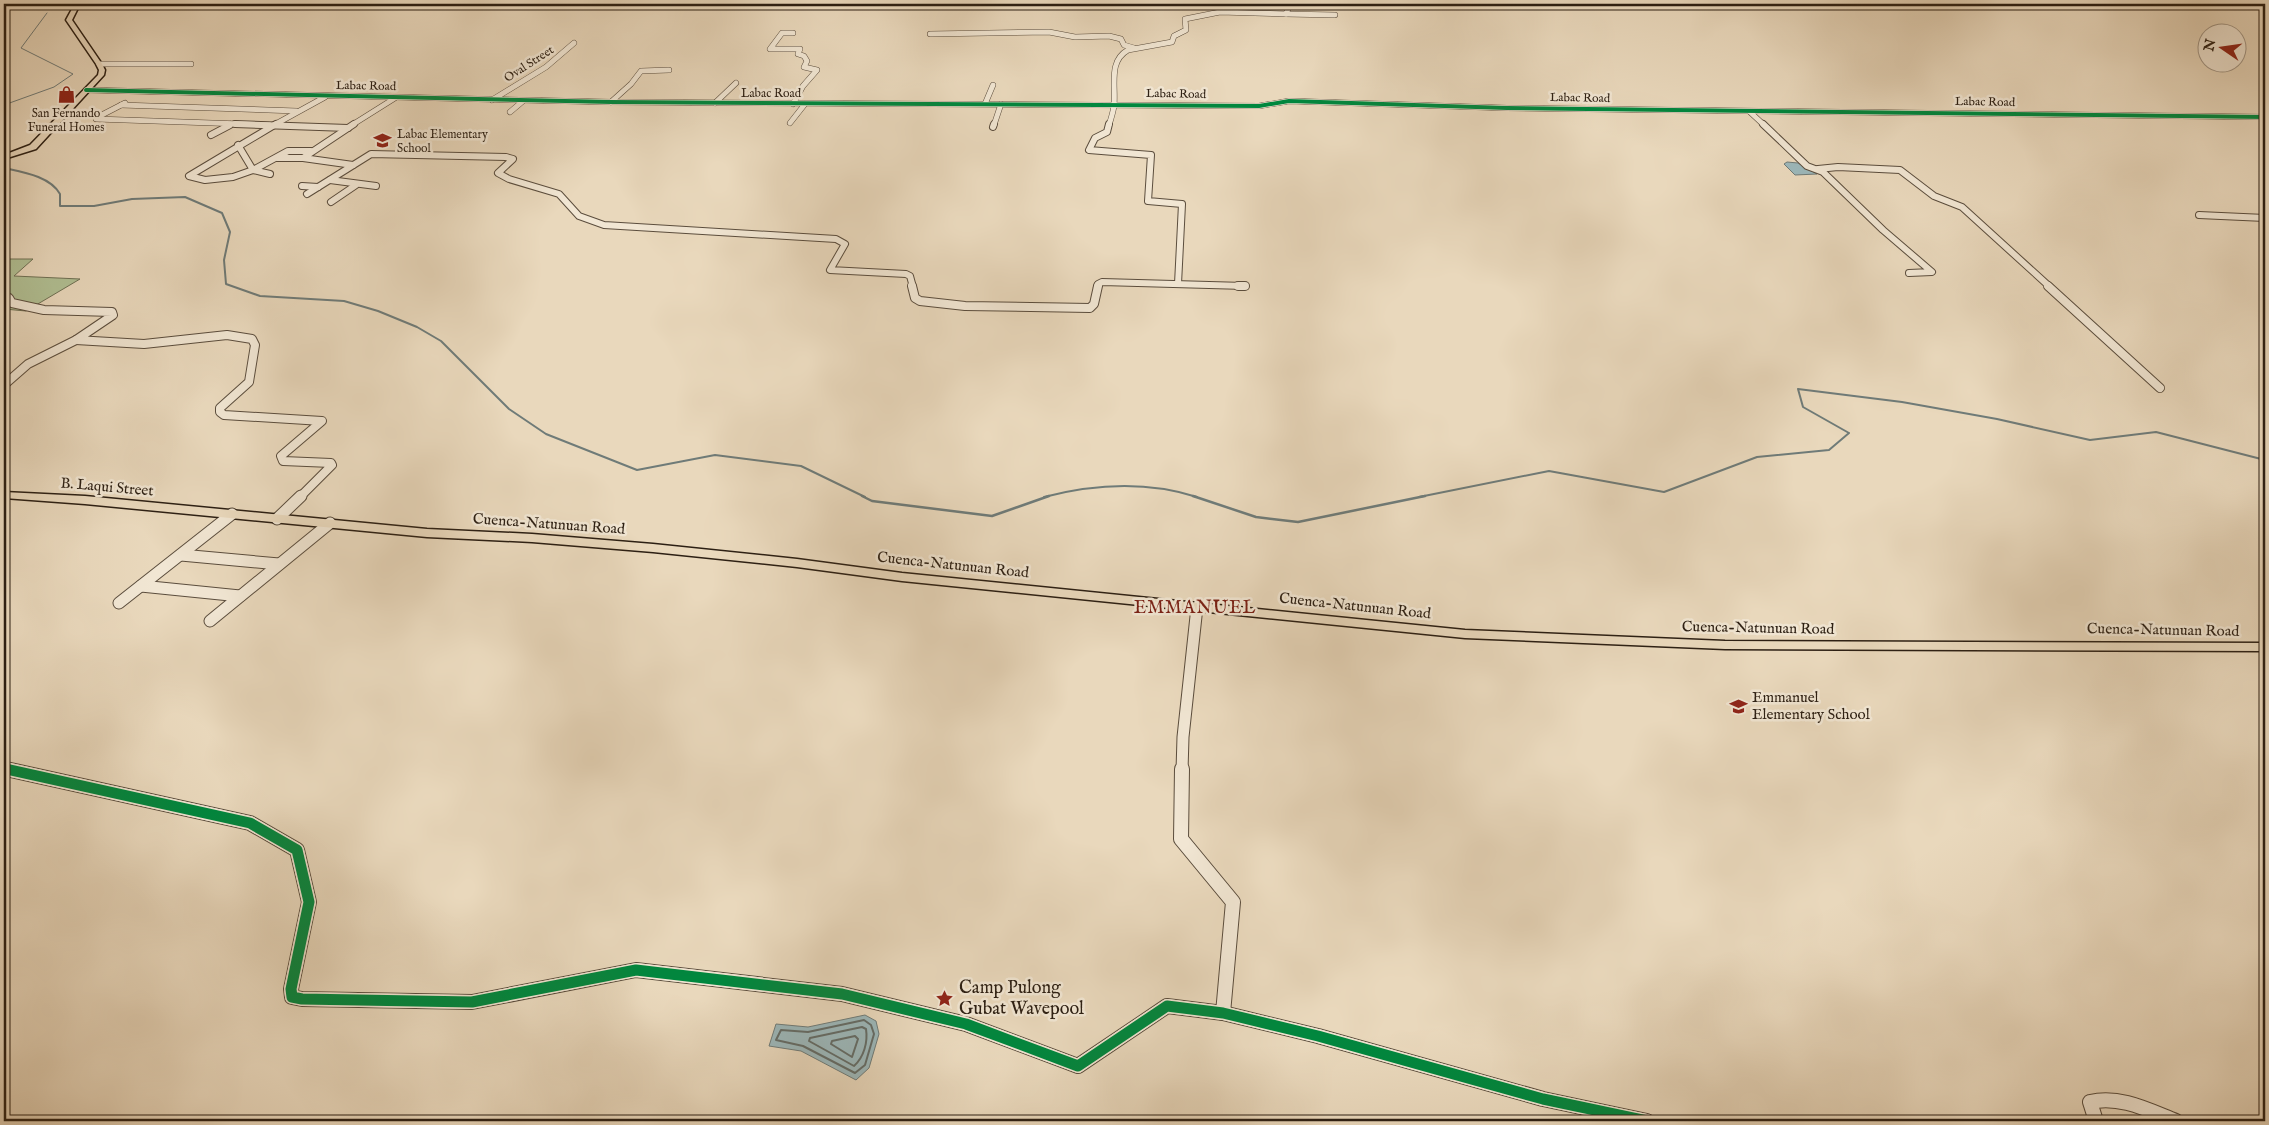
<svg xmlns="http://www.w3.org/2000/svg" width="2269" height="1125" font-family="'IM FELL English',serif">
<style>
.green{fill:#b1c094;stroke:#6e7054}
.water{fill:#9cb8bb;stroke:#6f7b78}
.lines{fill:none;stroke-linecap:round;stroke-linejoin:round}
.shore{stroke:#646c67;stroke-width:2}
.stream-far2{stroke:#6f7b78;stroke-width:1}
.stream-far1{stroke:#6f7b78;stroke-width:2}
.stream{stroke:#6f7b78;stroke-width:2.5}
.minor-far4-casing{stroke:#5b4d3d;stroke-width:6}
.minor-far3-casing{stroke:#5b4d3d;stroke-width:8}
.minor-far2-casing{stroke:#5b4d3d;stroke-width:10}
.minor-far1-casing{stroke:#5b4d3d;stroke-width:13}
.minor-casing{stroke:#5b4d3d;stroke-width:16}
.major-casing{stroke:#2c1f13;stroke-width:3}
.minor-far4{stroke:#f1e6d3;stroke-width:5}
.minor-far3{stroke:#f1e6d3;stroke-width:6}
.minor-far2{stroke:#f1e6d3;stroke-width:8}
.minor-far1{stroke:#f1e6d3;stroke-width:11}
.minor{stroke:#f1e6d3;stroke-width:14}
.major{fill:#e9d8bc;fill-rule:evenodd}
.cycleway-far2-casing{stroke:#f1e6d3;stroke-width:5}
.cycleway-far1-casing{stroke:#f1e6d3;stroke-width:11}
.cycleway-casing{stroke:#f1e6d3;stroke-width:14}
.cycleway-far2{stroke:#00873e;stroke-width:4}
.cycleway-far1{stroke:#00873e;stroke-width:8}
.cycleway{stroke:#00873e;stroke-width:11}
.labels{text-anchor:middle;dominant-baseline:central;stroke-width:5;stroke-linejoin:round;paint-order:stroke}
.far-street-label{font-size:12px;fill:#2c1f13;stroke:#f1e6d3}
.far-poi-label{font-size:12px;fill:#2c1f13;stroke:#f1e6d3}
.street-label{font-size:15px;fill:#2c1f13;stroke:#f1e6d3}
.poi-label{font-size:15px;fill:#2c1f13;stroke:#f1e6d3;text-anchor:start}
.quarter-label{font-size:18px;letter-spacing:1px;fill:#7a1f14;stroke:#f1e6d3}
.near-poi-label{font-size:18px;fill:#2c1f13;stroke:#f1e6d3;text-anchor:start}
</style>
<rect width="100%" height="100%" fill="#e9d8bc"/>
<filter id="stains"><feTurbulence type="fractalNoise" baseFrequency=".004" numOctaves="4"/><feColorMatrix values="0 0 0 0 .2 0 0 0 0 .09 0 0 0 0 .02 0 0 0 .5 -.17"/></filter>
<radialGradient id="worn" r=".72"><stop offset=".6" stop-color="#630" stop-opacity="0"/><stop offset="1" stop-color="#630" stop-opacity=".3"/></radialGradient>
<path class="green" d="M4 259H33L14 276 80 279 26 311 4 309Z"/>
<g class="water">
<path d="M1787 162 1798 163 1817 174 1795 175 1784 164Z"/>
<path d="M865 1015 876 1021 879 1034 869 1068 856 1080 801 1051 769 1046 776 1024 808 1027Z"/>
</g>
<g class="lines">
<g class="shore">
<path d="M864 1020 871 1025 874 1034 865 1065 855 1073 803 1046 776 1040 781 1030 808 1032Z"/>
<path d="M862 1027 866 1029C868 1042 864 1057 854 1066L809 1041 810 1038Z"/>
<path d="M855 1036 858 1039 852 1057 831 1044 832 1041Z"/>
</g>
<path class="stream-far2" d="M4 105 54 87 73 74 21 48 47 13"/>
<g class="stream-far1">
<path d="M4 168C22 172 50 176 60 194V206H94L132 199 185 197 222 213 230 232 224 260 226 284 260 296 344 301 378 311 417 327 441 341 509 409 546 434 637 470 715 455 801 466 865 497"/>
<path d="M1044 497C1094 484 1147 481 1197 497"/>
<path d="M1419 497 1549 471 1664 492 1757 457 1829 450 1849 433 1803 407 1798 389 1902 402 1997 419 2090 440 2156 432 2265 460"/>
</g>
<g class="stream">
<path d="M862 496 872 501 992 516 1049 496"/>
<path d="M1193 496 1256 517 1298 522 1425 496"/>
</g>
<defs>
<g id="minor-far4">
<path d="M1045 4 1077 6 1095 4"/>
<path d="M1744 4 1859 6 1874 4"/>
<path d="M1286 14 1335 15"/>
<path d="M793 33H782L770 49H800L798 54 804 56 807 61 804 67 817 70 803 86 793 104"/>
<path d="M930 34 1049 32 1075 37 1109 36 1121 39 1124 45 1134 48"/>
<path d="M99 64H191"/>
<path d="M86 90 611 102 1259 106 1289 101 1507 108 2265 117"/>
<path d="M492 100 546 67 574 43"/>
<path d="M611 102 631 84 641 71 669 70"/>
<path d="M715 103 736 83"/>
<path d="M985 104 993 85"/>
<path d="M121 105 297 111"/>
<path d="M510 112 523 101"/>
<path d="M1750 112 1764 125"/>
<path d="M96 118 125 103"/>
<path d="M96 119 270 125"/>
<path d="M790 123 805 104"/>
<path d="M274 125 325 97"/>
<path d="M352 125 395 98"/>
<path d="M994 125 1001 104"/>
<path d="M1109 125C1111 119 1113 112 1114 106 1116 86 1108 61 1128 50L1172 42 1174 36 1186 30 1185 19 1220 12 1286 14 1290 4"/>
</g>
<g id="minor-far3">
<path d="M235 124 348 128"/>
<path d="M276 124 189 176 205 180 233 177 253 170 288 151H311"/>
<path d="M1109 124 1107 132 1095 138 1089 150 1151 155 1148 201 1182 204 1178 284"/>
<path d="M1763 124 1807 166 1823 172 1883 230 1932 272 1909 273"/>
<path d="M993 127 994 124"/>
<path d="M211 135 230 125"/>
<path d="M238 145 253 170 270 174"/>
<path d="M277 158H303"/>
<path d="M353 165 303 158 354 124"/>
<path d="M1818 169 1838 167 1900 170 1934 196 1962 207 2050 287"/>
<path d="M330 180 376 186"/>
<path d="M302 186 318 187"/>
<path d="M307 194 371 154 506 157 513 159 498 173 509 179 559 194 579 216 604 225 836 239 845 244 830 270 906 274 910 276 913 287"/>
<path d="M331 202 356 185"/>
<path d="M2199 215 2265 218"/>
<path d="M1097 287 1098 284 1102 282 1245 286"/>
</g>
<g id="minor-far2">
<path d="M912 286 915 298 920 301 965 306 1090 308 1094 304 1098 286"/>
<path d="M1238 286H1245"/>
<path d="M2048 286 2160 388"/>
<path d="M4 298H9L12 303 44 310 112 312 113 315 76 340 144 344 227 335 252 339 255 345 249 382 220 408V412L224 415 322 421 281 456 283 461 331 463 332 465 300 497"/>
<path d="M4 385 28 364 76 340"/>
</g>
<g id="minor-far1">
<path d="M277 519 301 496"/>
<path d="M181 555 279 564"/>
<path d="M141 586 240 596"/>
<path d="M119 603 232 514"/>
<path d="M210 621 330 523"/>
<path d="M4 769 11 771"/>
<path d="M1182 771 1183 737 1197 607"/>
</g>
<g id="minor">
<path d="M6 769 250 823 297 850 309 902 291 989 292 997 302 999 472 1002 636 970 842 994 966 1024 1078 1066 1167 1006 1223 1013 1318 1036 1543 1099 1647 1121"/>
<path d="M1182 769 1181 839 1233 902 1223 1013"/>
<path d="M2096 1121 2090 1102C2120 1095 2148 1110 2176 1121"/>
</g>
<g id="major">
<path d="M62 4H69L78 8 72 20 102 64 105 70 104 75 36 149 4 159V155L30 145 98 75 99 70 96 64 66 20 72 9Z"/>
<path d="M4 492 85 496 427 529 532 534 653 544 797 559 902 573 1465 630 1725 641 2265 643V651L1725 649 1465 638 902 581 797 567 653 552 532 542 427 537 85 504 4 498Z"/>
</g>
</defs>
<use href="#minor-far4" class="minor-far4-casing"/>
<use href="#minor-far3" class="minor-far3-casing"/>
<use href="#minor-far2" class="minor-far2-casing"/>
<use href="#minor-far1" class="minor-far1-casing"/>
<use href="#minor" class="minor-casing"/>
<use href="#major" class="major-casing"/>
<use href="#minor-far4" class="minor-far4"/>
<use href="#minor-far3" class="minor-far3"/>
<use href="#minor-far2" class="minor-far2"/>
<use href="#minor-far1" class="minor-far1"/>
<use href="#minor" class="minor"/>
<use href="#major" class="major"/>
<defs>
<path id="cycleway-far2" d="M86 90 611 102 1259 106 1289 101 1507 108 2265 117"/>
<path id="cycleway-far1" d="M4 769 11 771"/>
<path id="cycleway" d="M6 769 250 823 297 850 309 902 291 989 292 997 302 999 472 1002 636 970 842 994 966 1024 1078 1066 1167 1006 1223 1013 1318 1036 1543 1099 1647 1121"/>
</defs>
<use href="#cycleway-far2" class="cycleway-far2-casing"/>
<use href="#cycleway-far1" class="cycleway-far1-casing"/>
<use href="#cycleway" class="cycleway-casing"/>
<use href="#cycleway-far2" class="cycleway-far2"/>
<use href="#cycleway-far1" class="cycleway-far1"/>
<use href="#cycleway" class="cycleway"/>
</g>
<defs>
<symbol id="shop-bare" viewBox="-9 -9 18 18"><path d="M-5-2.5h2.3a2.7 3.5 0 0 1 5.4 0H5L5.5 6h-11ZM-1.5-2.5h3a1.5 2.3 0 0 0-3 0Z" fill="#8f2418" stroke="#f1e6d3" stroke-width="2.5" paint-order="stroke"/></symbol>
<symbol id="school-bare" viewBox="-9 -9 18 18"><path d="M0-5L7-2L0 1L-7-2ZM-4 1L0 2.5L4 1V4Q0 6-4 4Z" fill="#8f2418" stroke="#f1e6d3" stroke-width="2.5" paint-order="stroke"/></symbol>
<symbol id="sight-bare" viewBox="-9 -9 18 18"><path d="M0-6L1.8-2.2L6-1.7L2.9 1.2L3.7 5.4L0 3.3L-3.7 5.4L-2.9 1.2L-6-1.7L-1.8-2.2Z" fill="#8f2418" stroke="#f1e6d3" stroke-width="2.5" paint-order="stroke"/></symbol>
</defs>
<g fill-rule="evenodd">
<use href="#shop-bare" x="54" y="82" width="25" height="25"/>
<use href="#school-bare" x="370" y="128" width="25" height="25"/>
<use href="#school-bare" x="1726" y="694" width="25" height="25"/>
<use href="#sight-bare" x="932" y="986" width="25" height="25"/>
</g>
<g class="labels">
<g class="far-street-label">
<text transform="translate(529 64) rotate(-33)">Oval Street</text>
<text transform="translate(366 86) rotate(1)">Labac Road</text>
<text x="771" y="93">Labac Road</text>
<text transform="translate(1176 94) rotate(1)">Labac Road</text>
<text transform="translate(1580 98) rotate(1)">Labac Road</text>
<text transform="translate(1985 102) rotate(1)">Labac Road</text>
</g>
<g class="far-poi-label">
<text x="66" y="113">San Fernando<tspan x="66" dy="14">Funeral Homes</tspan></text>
<text x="397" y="134" text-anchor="start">Labac Elementary<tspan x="397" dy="14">School</tspan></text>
</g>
<g class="street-label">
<text transform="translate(107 487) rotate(5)">B. Laqui Street</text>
<text transform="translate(549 524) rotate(4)">Cuenca-Natunuan Road</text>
<text transform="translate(953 565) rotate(6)">Cuenca-Natunuan Road</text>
<text transform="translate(1355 606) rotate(6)">Cuenca-Natunuan Road</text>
<text transform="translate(1758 628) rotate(1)">Cuenca-Natunuan Road</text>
<text transform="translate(2163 630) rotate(1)">Cuenca-Natunuan Road</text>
</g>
<g class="poi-label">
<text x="1752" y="697">Emmanuel<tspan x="1752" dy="17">Elementary School</tspan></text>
</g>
<g class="quarter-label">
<text x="1195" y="608">EMMANUEL</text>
</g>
<g class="near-poi-label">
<text x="959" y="988">Camp Pulong<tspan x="959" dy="21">Gubat Wavepool</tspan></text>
</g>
</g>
<rect width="2269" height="1125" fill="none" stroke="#e9d8bc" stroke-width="20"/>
<rect x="5" y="5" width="2259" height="1115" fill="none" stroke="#2c1f13" stroke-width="2.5"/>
<rect x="10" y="10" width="2249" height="1105" fill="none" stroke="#2c1f13"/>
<g transform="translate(2222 48) rotate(283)"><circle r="24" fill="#f1e6d3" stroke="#a29686"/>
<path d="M0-4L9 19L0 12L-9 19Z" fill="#8f2418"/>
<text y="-8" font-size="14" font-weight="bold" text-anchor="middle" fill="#2c1f13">N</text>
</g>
<rect width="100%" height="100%" filter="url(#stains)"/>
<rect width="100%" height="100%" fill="url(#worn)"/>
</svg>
